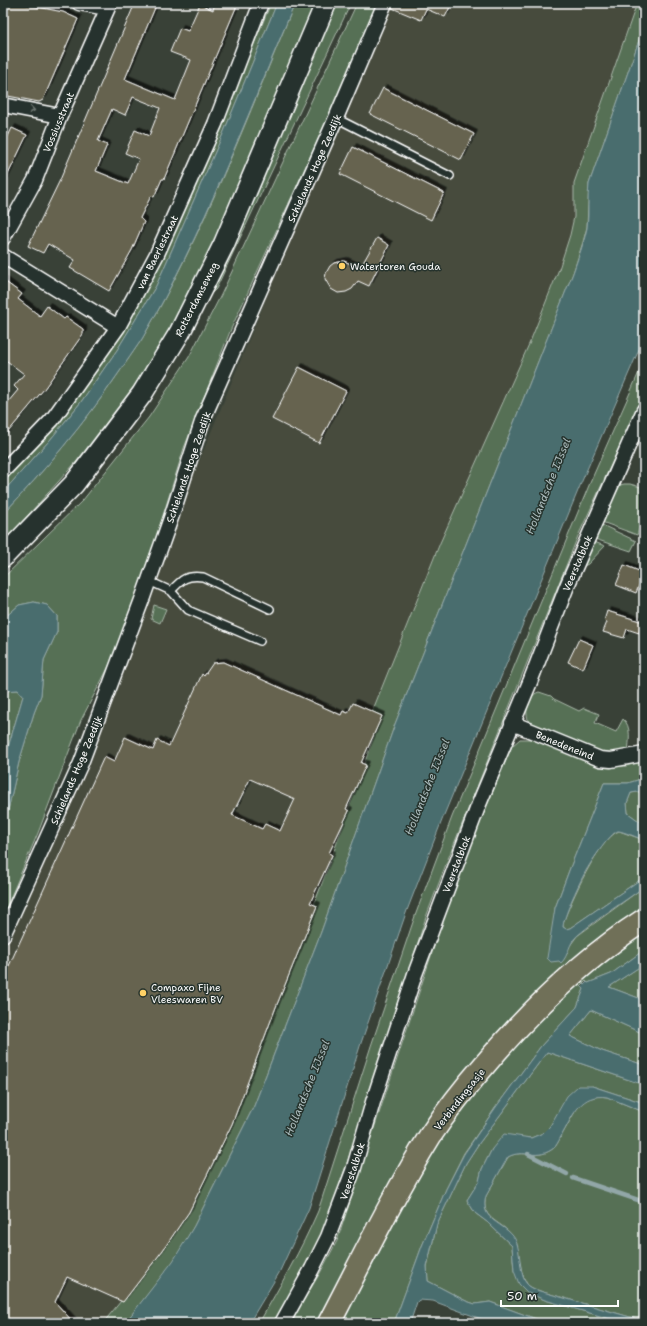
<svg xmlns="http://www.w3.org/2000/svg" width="647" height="1326" viewBox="0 0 647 1326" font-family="'Shantell Sans',sans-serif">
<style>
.built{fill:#464b3e}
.green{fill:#567055;stroke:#aab8aa}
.water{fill:#496d6e;stroke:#92a7a8}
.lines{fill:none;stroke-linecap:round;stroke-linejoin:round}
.stream{stroke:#92a7a8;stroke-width:4.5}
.building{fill:#66634f;stroke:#fff;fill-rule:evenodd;filter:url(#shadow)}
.service-casing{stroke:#fff;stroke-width:10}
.minor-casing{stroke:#fff;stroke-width:17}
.secondary-casing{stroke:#fff;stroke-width:23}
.primary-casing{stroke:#fff;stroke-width:25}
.service{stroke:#26332d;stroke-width:7}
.minor{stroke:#26332d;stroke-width:14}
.secondary{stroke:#26332d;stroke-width:20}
.primary{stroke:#706f59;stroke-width:22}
.oneway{stroke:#727a76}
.poi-dot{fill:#ffd166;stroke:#26332d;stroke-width:1.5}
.labels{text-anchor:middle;stroke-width:3;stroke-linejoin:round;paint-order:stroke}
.street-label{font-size:10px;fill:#fff;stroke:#26332d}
.poi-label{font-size:10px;fill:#fff;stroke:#26332d;text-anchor:start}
.water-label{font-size:11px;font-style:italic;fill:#adbdbe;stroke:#26332d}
</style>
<defs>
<filter id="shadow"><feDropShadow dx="3.5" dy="-3.5" stdDeviation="0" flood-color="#0009"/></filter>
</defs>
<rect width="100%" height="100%" fill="#394137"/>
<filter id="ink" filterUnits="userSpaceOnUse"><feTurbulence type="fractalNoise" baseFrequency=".025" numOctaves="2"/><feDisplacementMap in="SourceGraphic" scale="8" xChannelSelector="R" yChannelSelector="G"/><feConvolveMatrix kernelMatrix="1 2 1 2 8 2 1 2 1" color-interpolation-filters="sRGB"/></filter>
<g filter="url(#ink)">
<path class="built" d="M387 3H644V80L264 1080 124 1323H3V939Z"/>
<path class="green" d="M271 3H277L223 134 156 286 117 350 81 402 50 440 3 492V483L53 427 186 206Z
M295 3H318L198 279 160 347 134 386 77 461 20 524 3 541V514C45 470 84 424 118 374 126 362 134 351 142 339 204 233 248 116 295 3Z
M335 3H351L216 289 208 297Z
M357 3H378L345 81 231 329 184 448 147 567 119 647 81 720 38 833 3 915V832L19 762 34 713 41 695 44 660 57 632V616L47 605 34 602 19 605 3 619V578L83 500 149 417 189 357 221 295Z
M637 3H644V26L589 184 587 227 583 242 573 273 395 724 321 932 254 1106 194 1226 174 1261 125 1323H103L121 1301 297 950 334 851 379 721 372 712 440 543 530 342 559 269 570 235 574 217V183Z
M644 361V394L578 536 448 859 426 917 360 1124 330 1214 319 1240 299 1280 275 1323H259C280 1286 301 1250 318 1211L371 1046 415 916 452 817 590 483Z
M624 484H630L644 488V516L637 535 602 522 620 485Z
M602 525 636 541 631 551 595 539Z
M594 542 605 546 588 564 584 566Z
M154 605 166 609 160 623 151 619Z
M18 690 23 696 3 765V691Z
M539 692 551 696 554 699 579 711 584 708 599 714 595 723 616 732 623 719C632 726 629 742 628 752L625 754 599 753 530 724C524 714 526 696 539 692Z
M520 739H531L598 765 610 767 626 766 644 761V778L628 783H604L570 868 555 908 559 961 561 963 565 957 569 947 577 936 644 887V909L615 929 529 1003 319 1323H290L320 1273 337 1241 457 877 512 746Z
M644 791V821H639L628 813 627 803 631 793Z
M619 831 644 840V877L570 928 566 929 563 927V923C570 903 599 838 619 831Z
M644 932V950L611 974 588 983 586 981 581 986 584 989 577 1007 541 1046 496 1107 464 1153 446 1189 422 1246 394 1323H339L407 1194 452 1122 513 1045 583 978Z
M644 964V1000L609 987Z
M591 1010 644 1034V1065L602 1051 570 1036Z
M547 1052 644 1085V1103L592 1086 559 1112 550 1126 543 1133 531 1138 520 1137 492 1149 482 1169 479 1181 467 1200 475 1213 487 1222 512 1246 514 1271 528 1293 545 1300 624 1323H547L490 1302 475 1304 466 1301 428 1281 427 1267 437 1224 466 1163 477 1146Z
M600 1096 607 1097 644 1112V1321L543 1292C538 1290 530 1288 527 1284 517 1268 522 1249 511 1234 499 1220 480 1219 486 1196L508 1157C524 1148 538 1162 555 1147 558 1143 560 1138 563 1133 568 1125 577 1105 585 1100 590 1098 595 1097 600 1096Z"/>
<path class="water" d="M277 3H295C247 116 204 232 142 339 134 351 126 362 118 374 84 424 45 470 3 514V492L50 440 81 402 117 350 156 286 223 134Z
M644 26V338L582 481 444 815 406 913 361 1043 309 1208 279 1273 249 1323H125L173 1261 194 1226 254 1106 321 932 395 724 573 273C578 258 584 243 587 228 589 213 587 198 589 184Z
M34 602 47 605 57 616V632L44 660 41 695 34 713 19 762 3 832V765L23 696 18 690 3 691V619L19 605Z
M644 778V791L631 793 627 803 628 813 639 821H644V840C638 838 623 831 618 831 611 832 591 862 587 869 581 879 563 917 563 927L566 929 570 928 644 877V887C622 903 598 918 578 935 568 943 569 956 561 963L559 961 551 962 547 958 555 908 570 868 604 783H628Z
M644 950V964L609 987 644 1000V1034L591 1010 570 1036 602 1051 644 1065V1085L547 1052 477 1146 466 1163 437 1224 427 1266 428 1281 466 1301 475 1304 490 1302 547 1323H492L433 1301 419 1300 417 1302 410 1323H394L422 1246 446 1189 464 1154 496 1107 541 1046 577 1007 584 989 582 987 587 982 588 983 611 974Z
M578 1086H592L644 1103V1112L607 1097C581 1093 573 1115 563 1133 560 1138 558 1143 555 1147 538 1162 524 1148 508 1157L486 1196C479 1222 505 1222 515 1239 522 1251 518 1278 529 1286 533 1289 539 1291 543 1292L644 1321V1323H624L545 1300 528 1293 519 1284 514 1271 512 1246 487 1222 475 1213 467 1200 479 1181 482 1169 492 1149 504 1134 531 1138 543 1133 550 1126 567 1096Z"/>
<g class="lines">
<path class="stream" d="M528 1154 567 1174
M573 1178 644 1202"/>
</g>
<path class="building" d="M3 3H18L63 12 78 19 43 100 39 102 3 95Z
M135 3H157L125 79 175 100 191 60 170 52 180 28 188 31 200 4 213 10 215 3H238L164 179H162L154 197 151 196 140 218 144 222 132 250 109 291 70 268 75 260 48 244 43 253 28 246 60 180ZM133 97 160 108 149 136 135 130 125 153 139 159 128 184 96 171 107 145 98 141 112 109 125 115Z
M393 3H452L445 17 426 9 421 20 392 8Z
M383 88 474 134 461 160 370 114Z
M12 128 27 135 3 185V147Z
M353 147 444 193 431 220 340 174Z
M377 238 389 245 369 286 358 281 352 289 346 292 338 293 331 289 325 279 326 273 330 266 334 263 344 261 360 268Z
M3 280 22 294 18 299 40 316 47 306 64 319 66 317 83 329V334L44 389 3 438V408L18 390 14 386 24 374 3 358Z
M299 367 346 391 319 443 272 419Z
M624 565 644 573 636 593 616 585Z
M607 611 643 622 639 633 627 629 624 638 603 632 607 622 604 621Z
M579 639 593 645 583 669 568 662Z
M223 662 341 715 343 711 348 713 353 703 382 716 361 763 366 765 346 809 349 811 329 853 332 855 310 903 317 906 276 1007 232 1124 189 1212 182 1222 163 1250 123 1302 67 1277 55 1302 74 1323H3V979L104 757 114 762 125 737 153 750 157 740 169 746 202 674 204 676 213 663ZM250 779 295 799 280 831 265 824 262 829 232 815Z"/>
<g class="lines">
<g class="service-casing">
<path id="service" d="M336 118 450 176
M149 581 171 591 188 610 260 641
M171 591C182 579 186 575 203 577L270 609"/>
</g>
<g class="minor-casing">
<path id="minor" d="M79 3 107 8
M3 105 60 116
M3 238 35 180 60 116 110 3
M3 256 118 327
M3 471 52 420 118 327 157 254 215 124 261 3
M512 723 600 759 611 760 644 754
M3 935 81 763 143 597 172 515 203 419 336 118 385 3
M282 1323 312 1269 328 1237 353 1171 373 1102 415 974 479 804 530 682 567 586 644 410"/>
</g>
<g class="secondary-casing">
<path id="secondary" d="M3 557 74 484 142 394 180 332 224 244 326 3"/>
</g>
<g class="primary-casing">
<path id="primary" d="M329 1323C362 1260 393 1196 430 1136 447 1110 467 1085 487 1062 533 1008 585 958 644 920"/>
</g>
<use href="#service" class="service"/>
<use href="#minor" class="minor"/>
<use href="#secondary" class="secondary"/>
<use href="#primary" class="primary"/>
</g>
<defs><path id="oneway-chevron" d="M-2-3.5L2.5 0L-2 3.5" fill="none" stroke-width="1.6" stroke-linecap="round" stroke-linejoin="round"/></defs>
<use class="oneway" href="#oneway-chevron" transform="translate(32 110) rotate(10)"/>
</g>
<g class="poi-dot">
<circle cx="342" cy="266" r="4"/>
<circle cx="143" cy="993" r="4"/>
</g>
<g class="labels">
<g class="street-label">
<text transform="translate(58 122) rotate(-67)" y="4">Vossiusstraat</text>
<text transform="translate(314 168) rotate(-66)" y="4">Schielands Hoge Zeedijk</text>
<text transform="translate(157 252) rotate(-64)" y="4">van Baerlestraat</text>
<text transform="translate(196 299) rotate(-63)" y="4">Rotterdamseweg</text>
<text transform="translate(188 467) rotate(-71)" y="4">Schielands Hoge Zeedijk</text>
<text transform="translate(577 563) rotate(-67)" y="4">Veerstalblok</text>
<text transform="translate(565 745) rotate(22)" y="4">Benedeneind</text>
<text transform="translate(76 770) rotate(-67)" y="4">Schielands Hoge Zeedijk</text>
<text transform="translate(456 864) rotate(-69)" y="4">Veerstalblok</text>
<text transform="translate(459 1099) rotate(-52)" y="4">Verbindingsasje</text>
<text transform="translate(352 1171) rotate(-72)" y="4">Veerstalblok</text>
</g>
<g class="poi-label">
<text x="350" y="270">Watertoren Gouda</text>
<text x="151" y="991">Compaxo Fijne<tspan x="151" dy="12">Vleeswaren BV</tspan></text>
</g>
<g class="water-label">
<text transform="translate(548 486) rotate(-68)" y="4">Hollandsche IJssel</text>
<text transform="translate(427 787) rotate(-68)" y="4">Hollandsche IJssel</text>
<text transform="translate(307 1088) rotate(-68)" y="4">Hollandsche IJssel</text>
</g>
</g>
<rect width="647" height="1326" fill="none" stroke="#26332d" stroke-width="16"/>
<rect x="8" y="8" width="631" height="1310" fill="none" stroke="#fff" stroke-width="1.5" filter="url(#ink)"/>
<path d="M501 1300v6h117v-6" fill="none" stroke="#ffffff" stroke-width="2"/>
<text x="507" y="1300" font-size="12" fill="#ffffff" stroke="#26332d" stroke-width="3" paint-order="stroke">50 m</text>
</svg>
